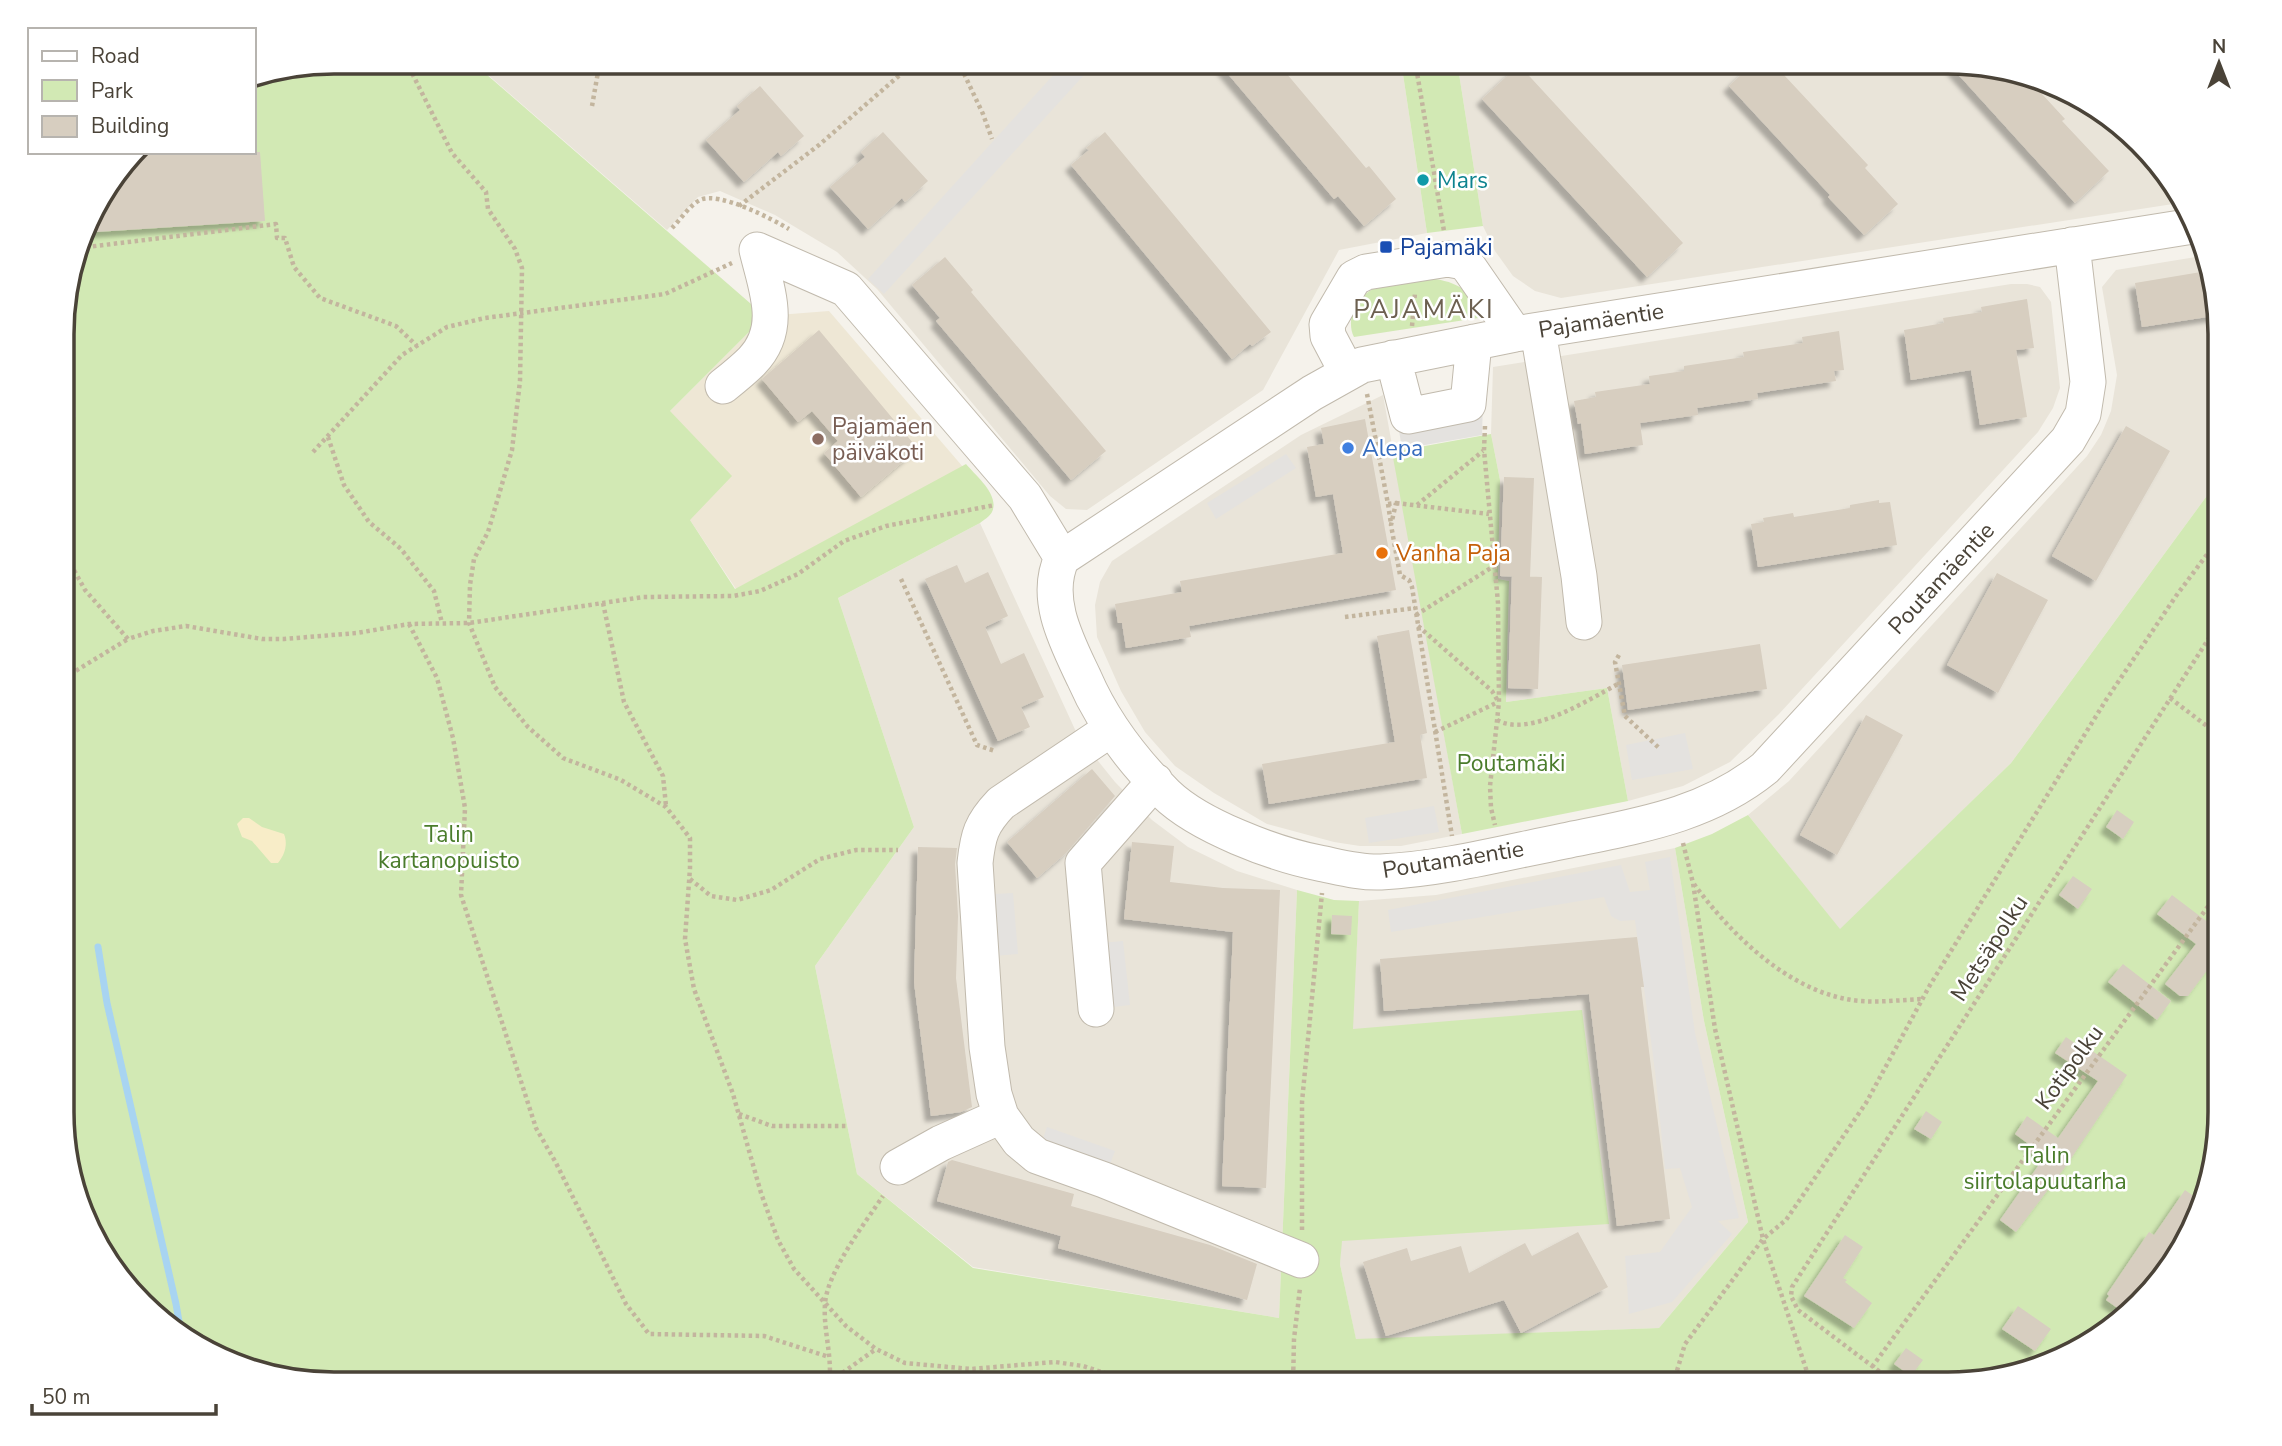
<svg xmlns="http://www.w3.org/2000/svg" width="2282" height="1446" viewBox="0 0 2282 1446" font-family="'Nunito Sans',sans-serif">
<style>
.residential{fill:#e9e4d9}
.education{fill:#eee7d5}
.green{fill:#d2e9b4}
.sand{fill:#f8edc8}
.parking{fill:#e4e2df}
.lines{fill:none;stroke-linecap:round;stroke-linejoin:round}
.stream{stroke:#a8d4f1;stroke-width:7}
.building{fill:#d7cec0;filter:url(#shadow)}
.minor-casing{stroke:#c1baad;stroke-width:37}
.path{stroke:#c3b59e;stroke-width:4.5;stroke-dasharray:3.5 3.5;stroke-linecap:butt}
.minor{stroke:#fff;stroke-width:35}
.culture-dot{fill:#0f9aa8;stroke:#fff;stroke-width:2.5}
.transit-dot{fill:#1a4fb4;stroke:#fff;stroke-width:2.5}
.education-dot{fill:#8d6e63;stroke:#fff;stroke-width:2.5}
.shop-dot{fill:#3f7fe0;stroke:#fff;stroke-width:2.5}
.food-dot{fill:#e8710a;stroke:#fff;stroke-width:2.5}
.labels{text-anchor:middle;stroke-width:5;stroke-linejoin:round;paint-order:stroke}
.culture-label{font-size:23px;fill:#0d838f;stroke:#fff;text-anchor:start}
.transit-label{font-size:23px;fill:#164399;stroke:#fff;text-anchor:start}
.street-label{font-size:23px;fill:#4a4338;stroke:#fff}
.education-label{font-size:23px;fill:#785e54;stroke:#fff;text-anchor:start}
.shop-label{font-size:23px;fill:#366cbe;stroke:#fff;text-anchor:start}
.food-label{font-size:23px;fill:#c56008;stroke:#fff;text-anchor:start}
.park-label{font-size:23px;fill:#4a7c2b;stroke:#fff}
.quarter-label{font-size:26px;letter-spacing:2px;fill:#6c6050;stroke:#fff}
.rim{fill:none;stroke:#4a4338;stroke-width:3.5}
</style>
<defs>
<filter id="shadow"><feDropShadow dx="-6" dy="6" stdDeviation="2" flood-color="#0004"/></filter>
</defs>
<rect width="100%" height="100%" fill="#f5f2eb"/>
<path class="residential" d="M472 61H1401L1427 233 1339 250 1263 390 1087 510 1066 509 1050 496 877 289 837 252 775 215 720 191 698 197 667 230Z
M1457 61H1949L2019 71 2100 107 2184 198 2186 202 1561 298 1535 291 1513 276 1495 251 1483 226Z
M2202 256 2220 316V478L2011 763 1840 930 1748 815 1789 781 2087 456 2101 435 2111 411 2117 375 2102 287 2116 270Z
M2011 284H2027L2040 287 2051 302 2060 388 2053 408 2038 432 1779 714 1730 762 1683 786 1628 801 1607 688 1506 702 1509 581 1498 579 1500 480 1491 434 1493 367Z
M1383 395 1462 834 1401 846H1360L1334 842 1267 824 1214 793 1175 766 1145 732 1121 691 1097 637 1095 605 1100 582 1112 561 1301 435Z
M980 523 1078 736 1115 782 1152 820 1188 847 1237 871 1297 890 1279 1318 973 1267 857 1174 815 966 914 827 838 598Z
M1675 848 1704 1021 1748 1222 1659 1328 1356 1340 1340 1264 1359 901 1436 895Z"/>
<path class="education" d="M829 311 963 467 736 589 690 520 670 411 765 316Z"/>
<path class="green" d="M333 61H471L765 316 670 411 732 476 690 520 735 589 966 464C976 476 1000 495 992 512 990 516 984 520 980 523L838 598 914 827 815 966 857 1174 973 1268 1279 1318 1297 890 1334 900 1359 901 1353 1029 1582 1010 1609 1224 1342 1241 1340 1264 1356 1339 1659 1328 1748 1222 1704 1021 1675 848 1712 834 1748 815 1840 929 2011 763 2220 478V1130L2206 1200 2175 1264 2084 1349 1966 1384 333 1385 246 1370 182 1339 107 1264 64 1148V298L89 213 136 152H254V77Z
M1401 61H1457L1483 226 1427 233Z
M1426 278C1451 280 1476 288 1478 318L1354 337C1344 317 1360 291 1382 285 1396 281 1411 280 1426 278Z
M1491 434 1500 480 1498 579 1509 581 1506 702 1607 688 1628 801 1462 834 1392 452Z"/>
<path class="sand" d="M243 818H249L262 827 284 834C288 844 285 854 278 863H271L252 841 242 837 237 824Z"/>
<path class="parking" d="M1066 61H1080L1085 74 884 294 868 279Z
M67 287 76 417 64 421V298Z
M1483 401 1482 435 1402 449 1397 418Z
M1286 454 1296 468 1216 519 1207 503Z
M1685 733 1693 769 1632 780 1626 745Z
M1434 806 1439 832 1369 843 1365 818Z
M1670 857 1695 1033 1739 1218 1718 1221 1732 1234 1672 1302 1629 1314 1625 1256 1660 1252 1692 1207 1680 1168 1665 1169 1655 1071 1635 920 1620 921 1611 916 1604 897 1391 932 1388 910 1621 865 1630 892 1650 890 1645 862Z
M1013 893 1018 954 981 957 977 895Z
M1123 941 1130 1005 1096 1009 1090 944Z
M1047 1127 1115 1151 1104 1180 1037 1156Z"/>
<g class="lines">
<path class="stream" d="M98 947 107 1003 176 1304 182 1339"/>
</g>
<path class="building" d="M1217 61H1276L1366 168 1369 166 1396 199 1364 226 1338 196 1334 199Z
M1756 61H1771L1868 165 1865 168 1898 204 1864 235 1828 197 1830 195 1729 86Z
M1946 61 2021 71 2065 119 2062 121 2109 171 2075 203Z
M1519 65 1683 243 1647 277 1482 99Z
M760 86 804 136 781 156 778 152 744 182 706 140 740 110 737 106Z
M883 132 928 181 905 202 902 198 868 229 830 187 865 157 861 152Z
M1105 132 1271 332 1252 346 1250 344 1232 359 1071 165 1089 150 1086 148Z
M136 152H260L265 221 96 232 94 206Z
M945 257 973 290 971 292 1106 451 1071 480 936 321 940 318 912 285Z
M2207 271 2220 315 2142 327 2135 283Z
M2027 299 2034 348 2016 350 2027 417 1980 425 1971 370 1911 380 1904 330 1944 323 1943 318 1982 312 1981 307Z
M819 330 918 449 861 497 824 453 838 441 812 411 798 422 762 379Z
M1839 331 1844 370 1834 371 1836 381 1757 393 1758 399 1697 408 1698 415 1640 423 1643 445 1585 454 1581 423 1578 424 1574 401 1596 397 1595 392 1650 384 1649 376 1684 371V366L1744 357 1743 352 1803 343 1802 337Z
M1365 419 1396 590 1189 626 1191 637 1126 648 1122 623H1118L1115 604 1182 592 1180 581 1343 553 1333 494 1316 497 1307 447 1324 444 1321 428Z
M2126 426 2170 451 2096 581 2052 556Z
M1504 477 1534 478 1530 577 1500 576Z
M1879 500V503L1890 502 1897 545 1758 567 1751 524 1764 522 1763 518 1793 513 1794 517 1850 508V505Z
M957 565 965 583 988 572 1008 616 985 627 1001 664 1024 653 1044 697 1021 707 1030 727 998 741 925 579Z
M1997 573 2048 600 1998 693 1947 665Z
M1512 576 1542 577 1538 689 1508 688Z
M1409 630 1427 733 1420 735 1427 778 1269 804 1262 764 1395 742 1377 636Z
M1760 644 1767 689 1628 710 1622 665Z
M1866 715 1903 735 1837 855 1800 835Z
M1092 769 1115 796 1066 853 1037 878 1007 842Z
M2117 810 2134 822 2123 839 2106 827Z
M1132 842 1174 846 1170 882 1223 888 1280 890 1266 1188 1222 1186 1233 932 1124 919Z
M918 847 957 848 955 864 958 916 956 978 972 1107 961 1112 931 1116 914 982Z
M2073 876 2092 889 2078 909 2059 895Z
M2172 895 2209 923 2220 907V953L2188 996H2180L2165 984 2196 944 2157 914Z
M1332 915 1352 916 1351 935 1331 934Z
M1637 937 1644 987H1641L1670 1219 1617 1226 1589 994 1384 1011 1380 959Z
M2123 964 2171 1001 2157 1020 2108 982Z
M2066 1037 2076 1044 2078 1041 2127 1075 2066 1166 2016 1232 2000 1220 2045 1156 2015 1134 2027 1116 2058 1138 2098 1081 2055 1053Z
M1926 1111 1942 1122 1931 1139 1914 1129Z
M952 1160 1074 1194 1071 1206 1210 1245 1257 1264 1247 1300 1058 1248 1061 1236 937 1201 948 1162Z
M2185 1190 2202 1202 2123 1312 2106 1300 2109 1296 2107 1294 2149 1232 2154 1235Z
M1578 1232 1608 1287 1521 1333 1504 1300 1386 1336 1363 1262 1407 1248 1411 1261 1461 1246 1469 1273 1525 1243 1532 1256Z
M1845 1235 1863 1247 1843 1278 1847 1280 1845 1282 1872 1303 1854 1328 1804 1296Z
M2018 1306 2051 1329 2035 1351 2002 1329Z
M1906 1348 1923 1360 1911 1376 1894 1364Z"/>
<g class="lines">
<g class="minor-casing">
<path id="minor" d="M757 250 846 289 1025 497 1062 558
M1538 331 1579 576 1584 622
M1393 358 1408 416 1468 404 1474 342
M1347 372 1328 336 1327 324 1354 278 1366 272 1448 259 1464 262 1470 269 1515 334
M723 386C733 378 743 370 752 361 784 328 766 288 757 250
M1062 558C1043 598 1067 642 1084 678 1103 722 1132 760 1166 794 1199 826 1274 854 1319 863 1339 867 1360 873 1381 872 1443 869 1504 853 1564 841 1636 826 1706 816 1765 768L2068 440 2083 414 2088 382 2072 245
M1062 558 1312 393 1362 365 1515 334 2193 226
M1111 729 1001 803C981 824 978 835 975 863L987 1047 994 1094 1001 1116 1019 1141 1037 1156 1104 1180 1301 1260
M1096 1009 1083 863 1155 781
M898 1167 941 1143 1001 1116"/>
</g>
<path class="path" d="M406 61 452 153 486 192 488 209 515 249 522 268 520 381 512 450 488 532 474 559 470 585 469 623 495 687 528 727 563 758 621 780 666 807 690 838V868L685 939 694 989 733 1094 761 1193 778 1240 794 1269 846 1326 876 1349 905 1363 971 1369 1055 1362 1083 1366 1138 1384
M958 61 983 114 992 139
M1415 61 1444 231
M592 106 600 61
M739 206 819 145 916 61
M672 228C680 220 690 205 700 200 719 191 772 219 789 229
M79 248 276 224 277 238H285L294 267 320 298 396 326 417 346
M1412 326 1415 293
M1367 394 1388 504 1396 503 1391 525 1400 575 1409 580 1412 587 1452 836
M1485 426 1484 450 1498 603 1499 702 1490 786 1491 808 1495 825
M328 437 344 485 369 522 401 549 434 591 442 623
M313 452 402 355 447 327 485 318 665 294 732 263
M1396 503 1489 514
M1388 504 1391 524
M1417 505 1483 451
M64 552 85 590 128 639 153 631 186 626 262 639H284L357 633 409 624 469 623 643 597 733 596 760 591 798 574 844 541 886 526 995 505
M901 579 977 745 995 751
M603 603 624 702 663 776 666 806
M1416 615 1494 566
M1345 617 1415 608
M409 624 437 678 453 738 465 808 461 895 536 1128 556 1163 626 1304 649 1334 764 1336 829 1357
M1418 626 1492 691 1498 701
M1619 655 1615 662 1625 716 1659 748
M64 678 128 639
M2170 698 2220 736
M1497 720C1529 738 1588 700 1618 684
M1435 732 1498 702
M1683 843 1693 883 1715 1029 1763 1239 1811 1384
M690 879 711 896 737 900 771 890 820 859 856 850H898
M1694 884C1730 933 1784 987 1846 999 1870 1004 1898 1000 1922 999
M739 1114 772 1126H847
M1302 1230V1102L1322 893
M1872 1367 2220 890
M831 1381 876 1349
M1293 1384 1294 1339 1300 1288
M1673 1384 1685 1344 1763 1239 1786 1220 1866 1103 1930 985 2106 700 2176 596 2220 537
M1896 1384 1798 1310 1791 1296 1792 1287 2220 621
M829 1385C833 1358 823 1330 825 1304 827 1272 865 1223 883 1196"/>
<use href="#minor" class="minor"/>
</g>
<circle class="culture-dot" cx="1423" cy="180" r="7"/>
<rect class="transit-dot" x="1379" y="240" width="14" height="14" rx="3.5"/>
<circle class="education-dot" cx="818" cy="439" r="7"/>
<circle class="shop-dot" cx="1348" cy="448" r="7"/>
<circle class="food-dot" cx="1382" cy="553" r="7"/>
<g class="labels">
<g class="culture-label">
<text x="1437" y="188">Mars</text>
</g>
<g class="transit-label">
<text x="1400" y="255">Pajamäki</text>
</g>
<g class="street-label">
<text transform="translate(1601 320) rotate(-9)" y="8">Pajamäentie</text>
<text transform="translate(1941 578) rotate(-47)" y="8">Poutamäentie</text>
<text transform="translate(1453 859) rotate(-9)" y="8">Poutamäentie</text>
<text transform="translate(1989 948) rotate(-57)" y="8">Metsäpolku</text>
<text transform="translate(2069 1067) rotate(-54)" y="8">Kotipolku</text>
</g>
<g class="education-label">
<text x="832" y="434">Pajamäen<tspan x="832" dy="26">päiväkoti</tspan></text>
</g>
<g class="shop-label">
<text x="1362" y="456">Alepa</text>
</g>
<g class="food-label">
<text x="1396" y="561">Vanha Paja</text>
</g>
<g class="park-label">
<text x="1511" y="771">Poutamäki</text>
<text x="449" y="842">Talin<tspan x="449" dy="26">kartanopuisto</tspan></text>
<text x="2045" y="1163">Talin<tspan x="2045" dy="26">siirtolapuutarha</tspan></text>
</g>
<g class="quarter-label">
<text x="1424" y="318">PAJAMÄKI</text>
</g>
</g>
<path d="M0 0H2282V1446H0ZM334 74H1948A260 260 0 0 1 2208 334V1112A260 260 0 0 1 1948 1372H334A260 260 0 0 1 74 1112V334A260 260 0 0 1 334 74Z" fill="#fff" fill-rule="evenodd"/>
<path class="rim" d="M334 74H1948A260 260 0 0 1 2208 334V1112A260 260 0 0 1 1948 1372H334A260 260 0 0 1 74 1112V334A260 260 0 0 1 334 74Z"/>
<rect x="28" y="28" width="228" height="126" fill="#ffffff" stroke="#b7b4af" stroke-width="2"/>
<rect x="42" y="51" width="35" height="10" fill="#ffffff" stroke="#b7b4af" stroke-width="2"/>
<text x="91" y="63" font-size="21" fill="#4a4338">Road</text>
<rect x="42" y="80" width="35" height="21" fill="#d2e9b4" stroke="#b7b4af" stroke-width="2"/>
<text x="91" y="98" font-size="21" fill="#4a4338">Park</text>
<rect x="42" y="116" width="35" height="21" fill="#d7cec0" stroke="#b7b4af" stroke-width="2"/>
<text x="91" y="133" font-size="21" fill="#4a4338">Building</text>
<g transform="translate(2219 63)" stroke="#ffffff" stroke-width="5" paint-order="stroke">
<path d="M0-5L12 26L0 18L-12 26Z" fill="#4a4338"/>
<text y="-10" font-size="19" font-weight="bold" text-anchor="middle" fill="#4a4338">N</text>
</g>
<path d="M32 1404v10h184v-10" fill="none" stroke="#4a4338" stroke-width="3.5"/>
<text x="42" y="1404" font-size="21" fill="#4a4338" stroke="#ffffff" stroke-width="5" paint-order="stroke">50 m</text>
</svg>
